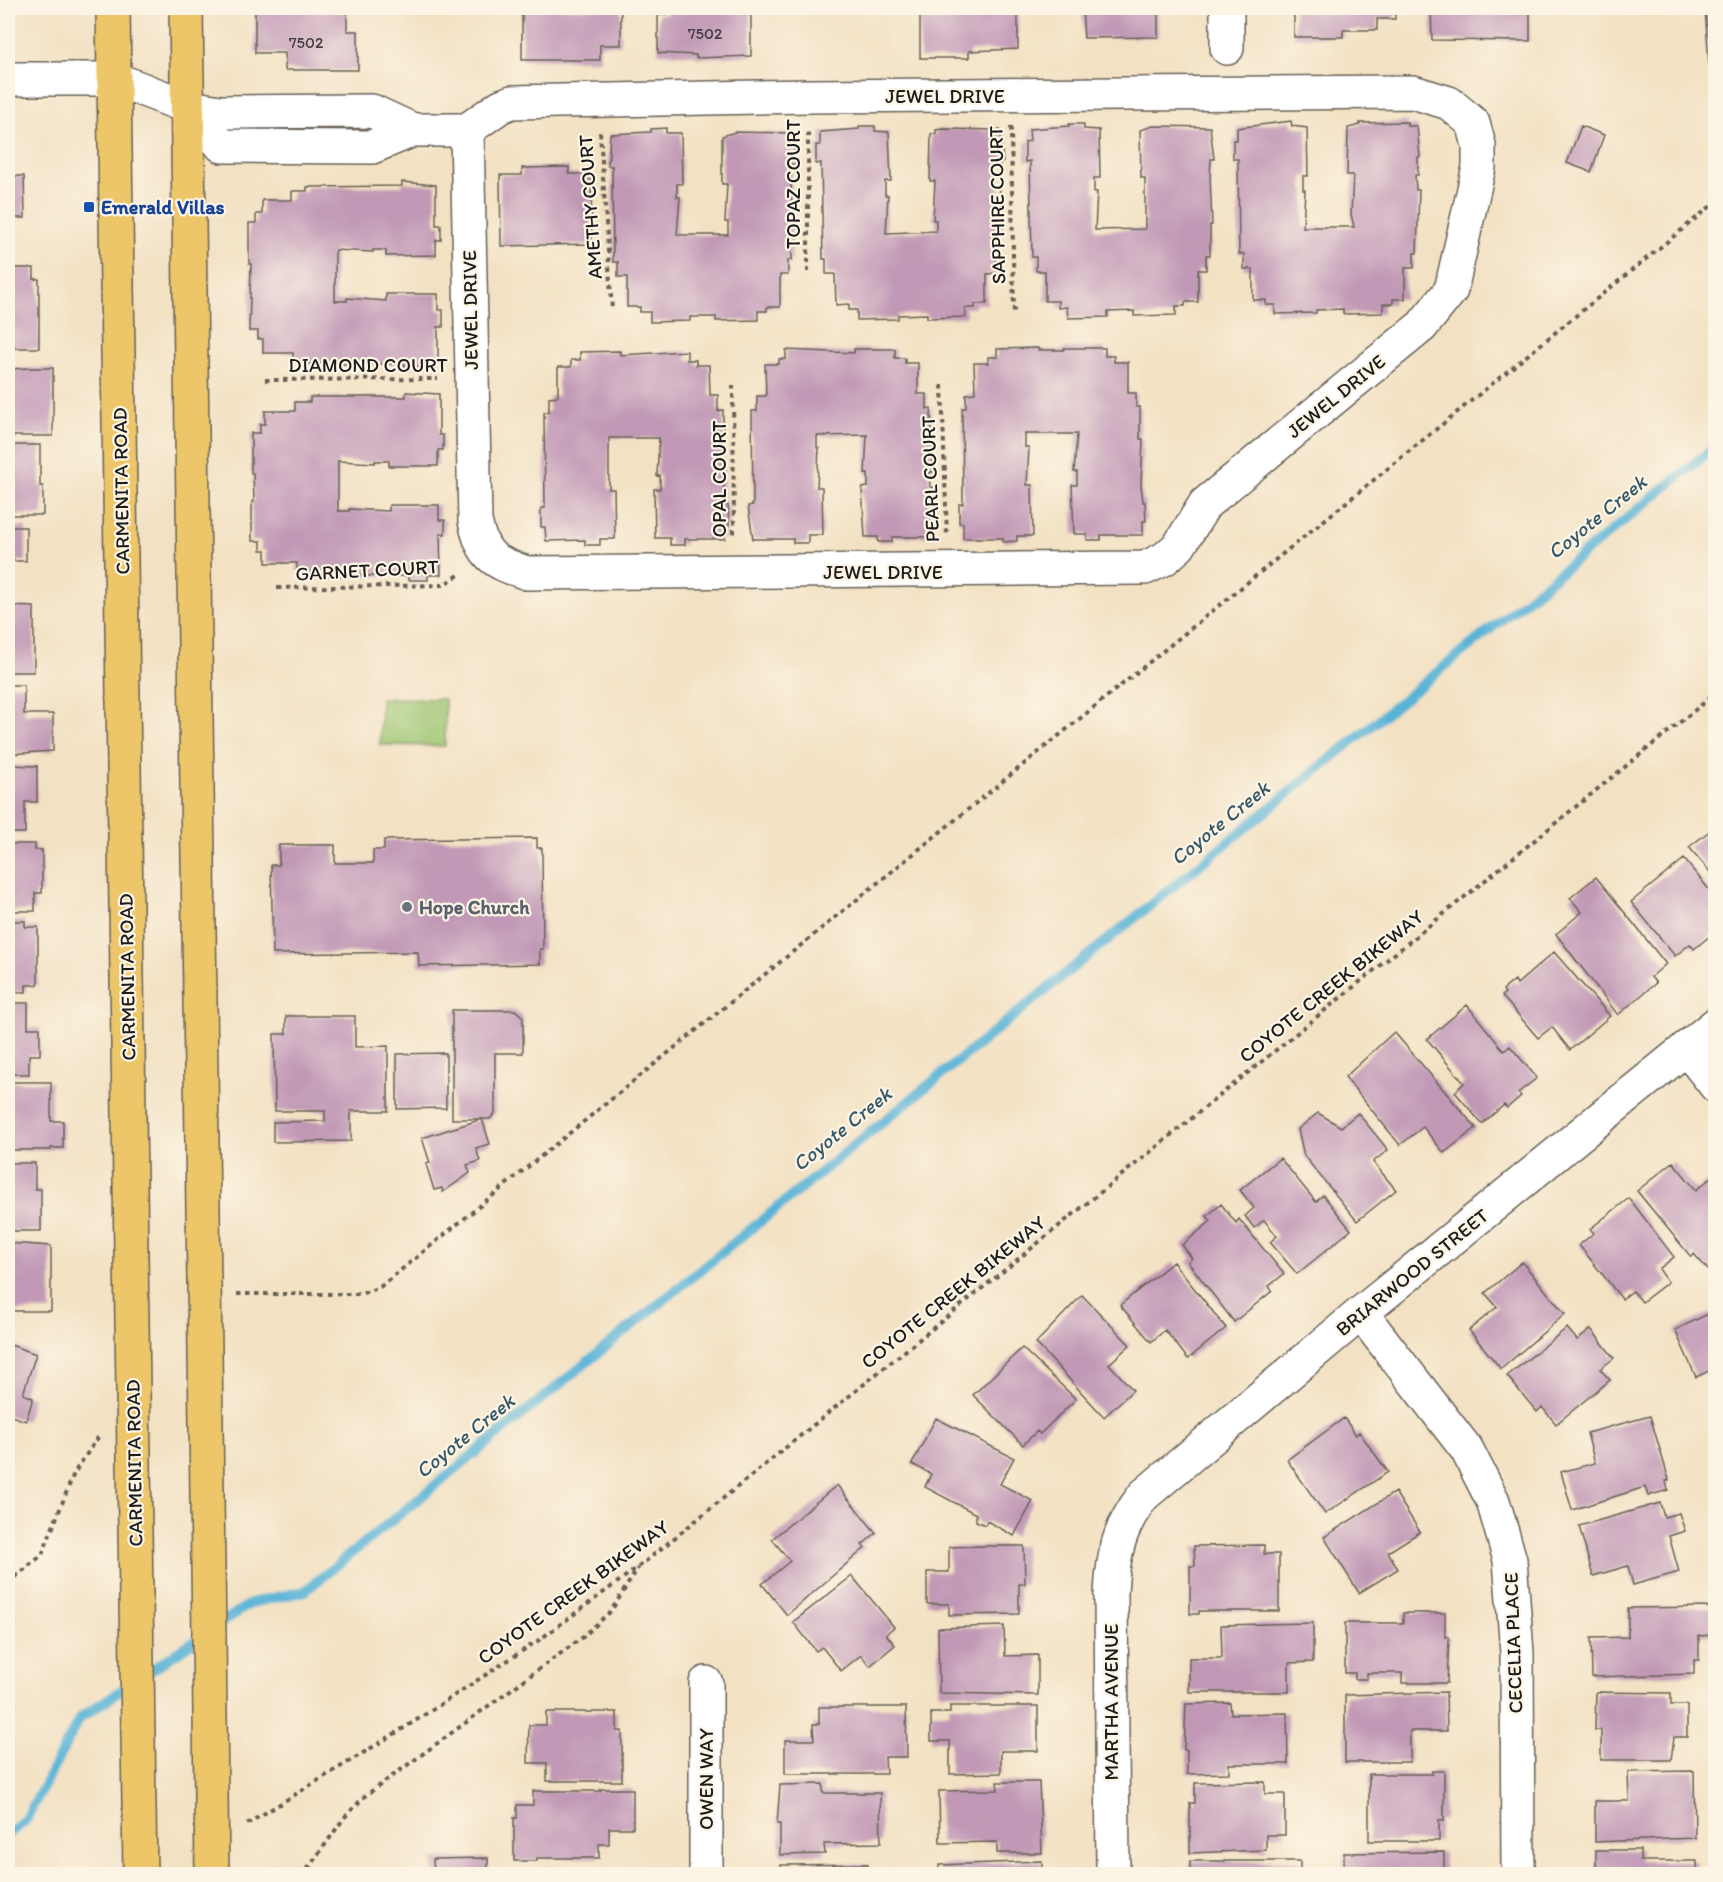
<svg xmlns="http://www.w3.org/2000/svg" width="1723" height="1882" viewBox="0 0 1723 1882" font-family="Itim,sans-serif">
<style>
.green{fill:#9ac26d;stroke:#5b6f44;stroke-width:1.5}
.lines{fill:none;stroke-linecap:round;stroke-linejoin:round}
.stream{stroke:#59b3d7;stroke-width:10}
.building{fill:#c199b6}
.minor-casing{stroke:#676156;stroke-width:36}
.major-casing{stroke:#676156;stroke-width:36}
.path{stroke:#676156;stroke-width:4;stroke-dasharray:4.5 4.5;stroke-linecap:butt}
.minor{stroke:#fff;stroke-width:33}
.major{stroke:#ecc669;stroke-width:33}
.major-bridge-casing{stroke:#676156;stroke-width:36;stroke-linecap:butt}
.major-bridge{stroke:#ecc669;stroke-width:33}
.transit-dot{fill:#1a4fb4;stroke:#fcf5e5;stroke-width:2}
.worship-dot{fill:#6b7280;stroke:#fcf5e5;stroke-width:2}
.labels{text-anchor:middle;stroke-width:4.5;stroke-linejoin:round;paint-order:stroke}
.number-label{font-size:16px;fill:#453b42}
.street-label{font-size:20px;fill:#1c1c1c;stroke:#fcf5e5}
.transit-label{font-size:20px;font-weight:bold;fill:#164399;stroke:#fcf5e5;text-anchor:start}
.worship-label{font-size:20px;font-weight:bold;fill:#5b616d;stroke:#fcf5e5;text-anchor:start}
.water-label{font-size:21px;font-style:italic;fill:#345867;stroke:#fcf5e5}
</style>
<rect width="100%" height="100%" fill="#fcf5e5"/>
<filter id="ink" filterUnits="userSpaceOnUse"><feTurbulence type="fractalNoise" baseFrequency=".0167" numOctaves="2"/><feDisplacementMap in="SourceGraphic" scale="12" xChannelSelector="R" yChannelSelector="G"/><feConvolveMatrix kernelMatrix="1 2 1 2 8 2 1 2 1" color-interpolation-filters="sRGB"/></filter>
<filter id="wash" filterUnits="userSpaceOnUse"><feTurbulence type="fractalNoise" baseFrequency=".008" numOctaves="4" result="noise"/><feDisplacementMap in="SourceGraphic" scale="24" xChannelSelector="R" yChannelSelector="G"/><feGaussianBlur stdDeviation="1.35" result="paint"/><feColorMatrix in="noise" values="0 0 0 0 0 0 0 0 0 0 0 0 0 0 0 0 0 1.4 0 .05"/><feComposite in="paint" operator="in"/></filter>
<g filter="url(#wash)">
<rect width="100%" height="100%" fill="#f3e1c3"/>
<path class="green" d="M381 698 445 699V746L380 745Z"/>
<g class="lines">
<path class="stream" d="M8 1834 25 1821 80 1718 251 1603 305 1591 1716 446"/>
</g>
<g id="blocks">
<path class="building" d="M255 8H347V31H358V70H285V53H255Z
M537 8 621 9V45H600V60H522V9Z
M667 8 751 9V56L696 58V55L658 53V14H667Z
M920 8H1018V49L969 51V58H920Z
M1082 8H1158V37L1084 38Z
M1294 8H1395V19H1377V30H1343V37H1294Z
M1431 8H1530V41L1432 40Z
M1705 8H1716V64H1709Z
M1291 121 1292 126 1307 128 1308 176H1303V190H1305L1303 227H1354L1351 214 1353 175H1347L1348 128 1360 125V123L1407 122V126H1417L1420 157H1418V175H1415L1416 190H1419L1417 253H1414V268H1405V299H1393V304H1383V313L1343 314V309L1316 310V313L1275 314V305H1266V300H1253V269H1244V254H1239L1238 159H1233V140H1237V128Z
M1069 124H1084V129L1099 130 1100 178H1094V192H1097L1095 230 1145 229V178H1141L1140 130 1153 126 1210 127 1214 159H1211L1210 176 1212 225H1210V255H1206V270H1198V302H1185V306H1176V315L1134 316V311L1108 312V317L1068 318 1067 307 1058 308V301H1045V271H1036V257H1032L1030 161 1025 162V142L1030 141 1029 129 1069 126Z
M859 126H875V131L889 132 891 181H885V195H888L886 233 936 231V220H933L935 181H930L931 134H936V130L943 129 1000 130 1003 162H1000L999 181 1002 228H999L1000 257H996L997 273 987 274V304H975V308H965L966 317 927 318V314L898 315V319L857 320V310H849V304L836 305 835 274H826V259H823L821 163 816 164V145H820V132L859 129Z
M1581 126 1604 135 1591 172 1567 163Z
M666 128V133H681L682 184H677V197H680L677 235H728V222H725L727 184H722V136L735 132 792 133 795 164H791L792 260H788V275H780V307H767V311H758V320L716 321V317H690V321L650 322V312H640V307H627V277H618V262H613L612 166H608L610 134 651 132V129Z
M569 167V174H591L592 244 501 246 500 175H522V168Z
M8 176H24L25 218H8Z
M402 182 436 185V225H441V240H436V255L386 256V250H373V252L335 250V301H347V298L386 301V294H438V310H443V327H438V365L405 368V364H309V360H293V353H263V339H258V331H249L251 264H249V223H256V214H262V200H292V191H307V187L402 186Z
M8 268H34V279H39V348H8Z
M1038 348V350H1064V348H1105V356H1114V362H1128V393H1136V407H1140V439H1143L1141 485 1143 502H1145L1146 521H1143V535H1101V540H1087V534H1074L1072 485H1077V472H1074L1077 434H1025V447H1029L1027 485H1032L1033 536H1017V541L1003 542V538H963V523H959V504H963L962 408H966V394L975 393 974 363H988V357H997V349Z
M854 349H895V358H905V363H918V394H927V409L931 408 933 472H929L930 487H933V504H936V523H932V537H892V542H878V537H865L862 488 868 487V473L865 474 867 435 817 436V448H819L817 487H822L823 535H808V543H793V539H753L748 506 753 505 752 411H757V396H766L765 364H779V359H786V350L854 353Z
M620 351V355L687 351V360H696V365H709L710 395H718V411L723 410 724 505H728L729 525H725V539H685V545H670V538H655L654 489H660V475L657 476 659 438H609V489H614L615 539H600V545H585V540L546 541 545 527H541V508H545L544 412H549V397L558 396V367H571V360H580V352Z
M32 368H53V436H8V369Z
M406 392 439 394V435H443V450H438V466H389V461H375V463L338 461V511H349V509L389 511V505H439V520H445V534H440L441 575H428V580H408V576H311V571H297V563H266V550H261V541H252V502H254L253 473H251V433H260V424H265V411H295V402H310V397H406Z
M8 445H40V486H43V515H8Z
M8 527H26V561H8Z
M8 606 34 607V672H8Z
M8 685H24V714H53V751L8 754Z
M8 765 37 766V802H25V833H8Z
M1716 826V879L1689 847Z
M537 838V848H542L543 949H540V964L419 966 418 952 273 954 271 865H279V845H335V863H373V850H384V840Z
M8 844H35V850H42V893H35V911H8Z
M1684 859 1716 898V931L1694 949 1690 944 1675 956 1631 902Z
M1596 877 1666 964 1651 977 1656 983 1618 1015 1556 934 1582 912 1570 898Z
M8 921H25V927H38V985H26V992H8Z
M1554 952 1610 1016 1570 1050 1552 1027 1538 1038 1502 996 1505 993 1503 990 1515 980 1517 984Z
M8 1003H28V1028H40V1055H29V1074H8Z
M1467 1005 1504 1051 1510 1046 1537 1078 1518 1093 1521 1096 1507 1108 1504 1105 1482 1124 1455 1092 1464 1083 1427 1039Z
M452 1010H515L523 1017V1053H495V1113L490 1119H452Z
M286 1016H355V1047L388 1046V1111H351V1141L273 1142V1122L325 1121V1111H275L274 1034H286Z
M1394 1032 1476 1128 1444 1153 1423 1127 1400 1145 1345 1077Z
M446 1053V1108L397 1109V1054Z
M8 1082H51V1121H63V1148H51V1150H8Z
M1318 1113 1341 1127 1358 1113 1388 1150 1373 1162 1396 1190 1357 1221 1304 1156 1298 1129Z
M482 1119 490 1144 476 1148 480 1161 467 1165 470 1173 443 1192 442 1188 434 1190 426 1164 430 1163 422 1138Z
M1280 1158 1316 1202 1323 1195 1351 1230 1297 1274 1270 1242 1277 1236 1264 1220 1254 1228 1245 1216 1254 1208 1240 1190Z
M1673 1162 1696 1190 1712 1177 1716 1182V1266L1709 1271 1694 1254 1691 1257 1637 1191Z
M8 1163H35V1189H41V1231H8Z
M1629 1198 1674 1257 1659 1269 1668 1282 1642 1302 1633 1291 1622 1299 1579 1245 1594 1233 1590 1229Z
M1221 1204 1236 1223 1239 1219 1284 1274 1269 1286 1272 1291 1234 1322 1188 1262 1192 1258 1182 1245 1211 1221 1207 1216Z
M8 1243 51 1246V1311H8Z
M1173 1262 1226 1328 1188 1359 1165 1330 1151 1342 1120 1305Z
M1522 1262 1565 1314 1501 1369 1469 1330 1497 1307 1485 1293Z
M1082 1295 1130 1345 1109 1364 1133 1390 1104 1417 1036 1343Z
M1716 1310V1380L1711 1370 1696 1377 1675 1330Z
M1567 1328 1577 1340 1591 1329 1614 1358 1600 1369 1610 1380 1556 1424 1542 1407 1537 1412 1507 1376Z
M8 1344 36 1354 23 1394 33 1398 26 1421 8 1415Z
M1022 1348 1076 1399 1040 1434 1037 1431 1023 1445 973 1395Z
M1650 1416 1669 1480 1666 1481 1668 1490 1648 1496 1645 1487 1572 1510 1561 1472 1595 1463 1587 1433Z
M936 1418 1014 1458 1000 1484 1033 1501 1014 1536 987 1521 985 1525 976 1521V1514L925 1487 931 1474 912 1464Z
M1344 1418 1356 1435 1359 1432 1388 1472 1325 1514 1287 1460Z
M837 1485 876 1533 862 1545 865 1548 787 1615 762 1584 790 1561 772 1539Z
M1395 1492 1420 1532 1388 1552 1398 1569 1359 1593 1324 1537Z
M1660 1503 1664 1517 1679 1513 1685 1531 1669 1536 1679 1572 1633 1585 1628 1566 1593 1576 1579 1526Z
M1264 1545V1554H1279V1611H1199V1614H1190V1566H1195L1194 1546Z
M984 1546H1024L1025 1584H1019V1614L949 1615V1604H927V1572H949V1547Z
M852 1576 894 1627 886 1634 895 1645 870 1666 861 1655 841 1671 822 1647 816 1651 793 1622Z
M1714 1607V1635L1699 1636V1660H1694V1674L1592 1677 1591 1638 1628 1637V1608Z
M1403 1613H1445V1637H1449L1447 1683H1402V1673H1367V1679H1355V1673H1345V1623H1403Z
M1313 1623V1662L1289 1663V1692H1189V1658H1222L1221 1625Z
M1004 1626 1005 1656 1038 1655V1695L939 1693 938 1628Z
M1446 1692 1447 1731H1410V1762H1345V1695Z
M1596 1692 1671 1693V1705H1687V1737H1674L1671 1760H1601V1730H1595Z
M1230 1703 1231 1714 1287 1713 1288 1764H1229V1773L1187 1774V1750H1184L1186 1704Z
M950 1706H1038V1751H1001V1773L950 1774V1741H931V1713H950Z
M819 1707H906L907 1757H885L886 1774H785V1740H814L813 1724H819Z
M546 1712H617V1731H622V1781H547V1763H528L529 1725H546Z
M1432 1771H1444V1820H1439V1841H1369V1774H1432Z
M1694 1771 1695 1838 1595 1842V1801H1629L1628 1772Z
M997 1782H1039L1042 1853H997V1842L940 1843 939 1791 998 1790Z
M1265 1782V1794H1285V1835H1266V1850L1190 1853V1803H1195V1783Z
M823 1784V1793H880L881 1843 824 1844 825 1854 780 1855V1824H777L780 1785Z
M601 1789H633V1828H609V1844H599V1858H537V1861H514V1818H517V1805H533V1791H601Z
M1596 1850H1640V1861H1697V1874H1596Z
M1444 1852V1874H1344V1853Z
M488 1858V1874H434L433 1859Z
M1042 1861V1874H939V1865Z
M1190 1861H1300V1874H1190Z
M868 1864V1874H781V1865Z"/>
</g>
</g>
<g filter="url(#ink)">
<use href="#blocks" fill-opacity="0" stroke="#676156" stroke-width="1.5"/>
<g class="lines">
<g class="minor-casing">
<path id="minor" d="M1227 8V48
M8 79H115L188 107 221 112 372 111 413 130
M188 107 222 146 372 147 413 130H467L501 106 512 102 808 96 1413 92 1449 103 1473 123 1479 145V167L1451 290 1422 326 1205 504 1179 546 1164 559 1145 568 527 573C493 562 483 557 475 521L467 130
M1686 1048 1716 1086
M1361 1313 1467 1450 1493 1501 1510 1560 1517 1653 1518 1874
M706 1683V1874
M1113 1874 1111 1593C1113 1555 1119 1526 1144 1495L1361 1313 1716 1024"/>
</g>
<g class="major-casing">
<path id="major" d="M113 8 140 1874
M186 8 209 1636"/>
</g>
<path class="path" d="M1011 127 1014 315
M600 132 612 311
M808 272V129
M265 380 438 379
M733 385 734 537
M942 385 947 537
M277 588 443 585 462 573
M237 1294H360L380 1287 1716 202
M8 1583 42 1555 74 1473 99 1436
M247 1824 412 1723 539 1640 641 1565 1716 693
M300 1874 310 1866 344 1818 365 1796 583 1637 611 1611 638 1568"/>
<use href="#minor" class="minor"/>
<use href="#major" class="major"/>
<g class="major-bridge-casing">
<path id="major-bridge" d="M209 1636 212 1874"/>
</g>
<use href="#major-bridge" class="major-bridge"/>
</g>
</g>
<rect class="transit-dot" x="83" y="201" width="12" height="12" rx="3"/>
<circle class="worship-dot" cx="407" cy="907" r="6"/>
<g class="labels">
<g class="number-label">
<text x="705" y="39">7502</text>
<text x="306" y="48">7502</text>
</g>
<g class="street-label">
<text x="945" y="103">JEWEL DRIVE</text>
<text transform="translate(793 184) rotate(-90)" y="7">TOPAZ COURT</text>
<text transform="translate(997 205) rotate(-91)" y="7">SAPPHIRE COURT</text>
<text transform="translate(590 207) rotate(-94)" y="7">AMETHY COURT</text>
<text transform="translate(470 310) rotate(-91)" y="7">JEWEL DRIVE</text>
<text x="368" y="372">DIAMOND COURT</text>
<text transform="translate(1336 396) rotate(-39)" y="7">JEWEL DRIVE</text>
<text transform="translate(719 479) rotate(-90)" y="7">OPAL COURT</text>
<text transform="translate(930 479) rotate(-92)" y="7">PEARL COURT</text>
<text transform="translate(121 491) rotate(-91)" y="7">CARMENITA ROAD</text>
<text transform="translate(367 570) rotate(-3)" y="7">GARNET COURT</text>
<text x="883" y="579">JEWEL DRIVE</text>
<text transform="translate(127 977) rotate(-91)" y="7">CARMENITA ROAD</text>
<text transform="translate(1331 986) rotate(-39)" y="7">COYOTE CREEK BIKEWAY</text>
<text transform="translate(1412 1272) rotate(-39)" y="7">BRIARWOOD STREET</text>
<text transform="translate(953 1292) rotate(-39)" y="7">COYOTE CREEK BIKEWAY</text>
<text transform="translate(134 1463) rotate(-91)" y="7">CARMENITA ROAD</text>
<text transform="translate(573 1592) rotate(-36)" y="7">COYOTE CREEK BIKEWAY</text>
<text transform="translate(1513 1643) rotate(-92)" y="7">CECELIA PLACE</text>
<text transform="translate(1111 1702) rotate(-90)" y="7">MARTHA AVENUE</text>
<text transform="translate(706 1779) rotate(-90)" y="7">OWEN WAY</text>
</g>
<g class="transit-label">
<text x="101" y="214">Emerald Villas</text>
</g>
<g class="worship-label">
<text x="419" y="914">Hope Church</text>
</g>
<g class="water-label">
<text transform="translate(1597 517) rotate(-39)" y="7">Coyote Creek</text>
<text transform="translate(1220 823) rotate(-39)" y="7">Coyote Creek</text>
<text transform="translate(842 1129) rotate(-39)" y="7">Coyote Creek</text>
<text transform="translate(465 1436) rotate(-39)" y="7">Coyote Creek</text>
</g>
</g>
<rect width="1723" height="1882" fill="none" stroke="#fcf5e5" stroke-width="30"/>
</svg>
